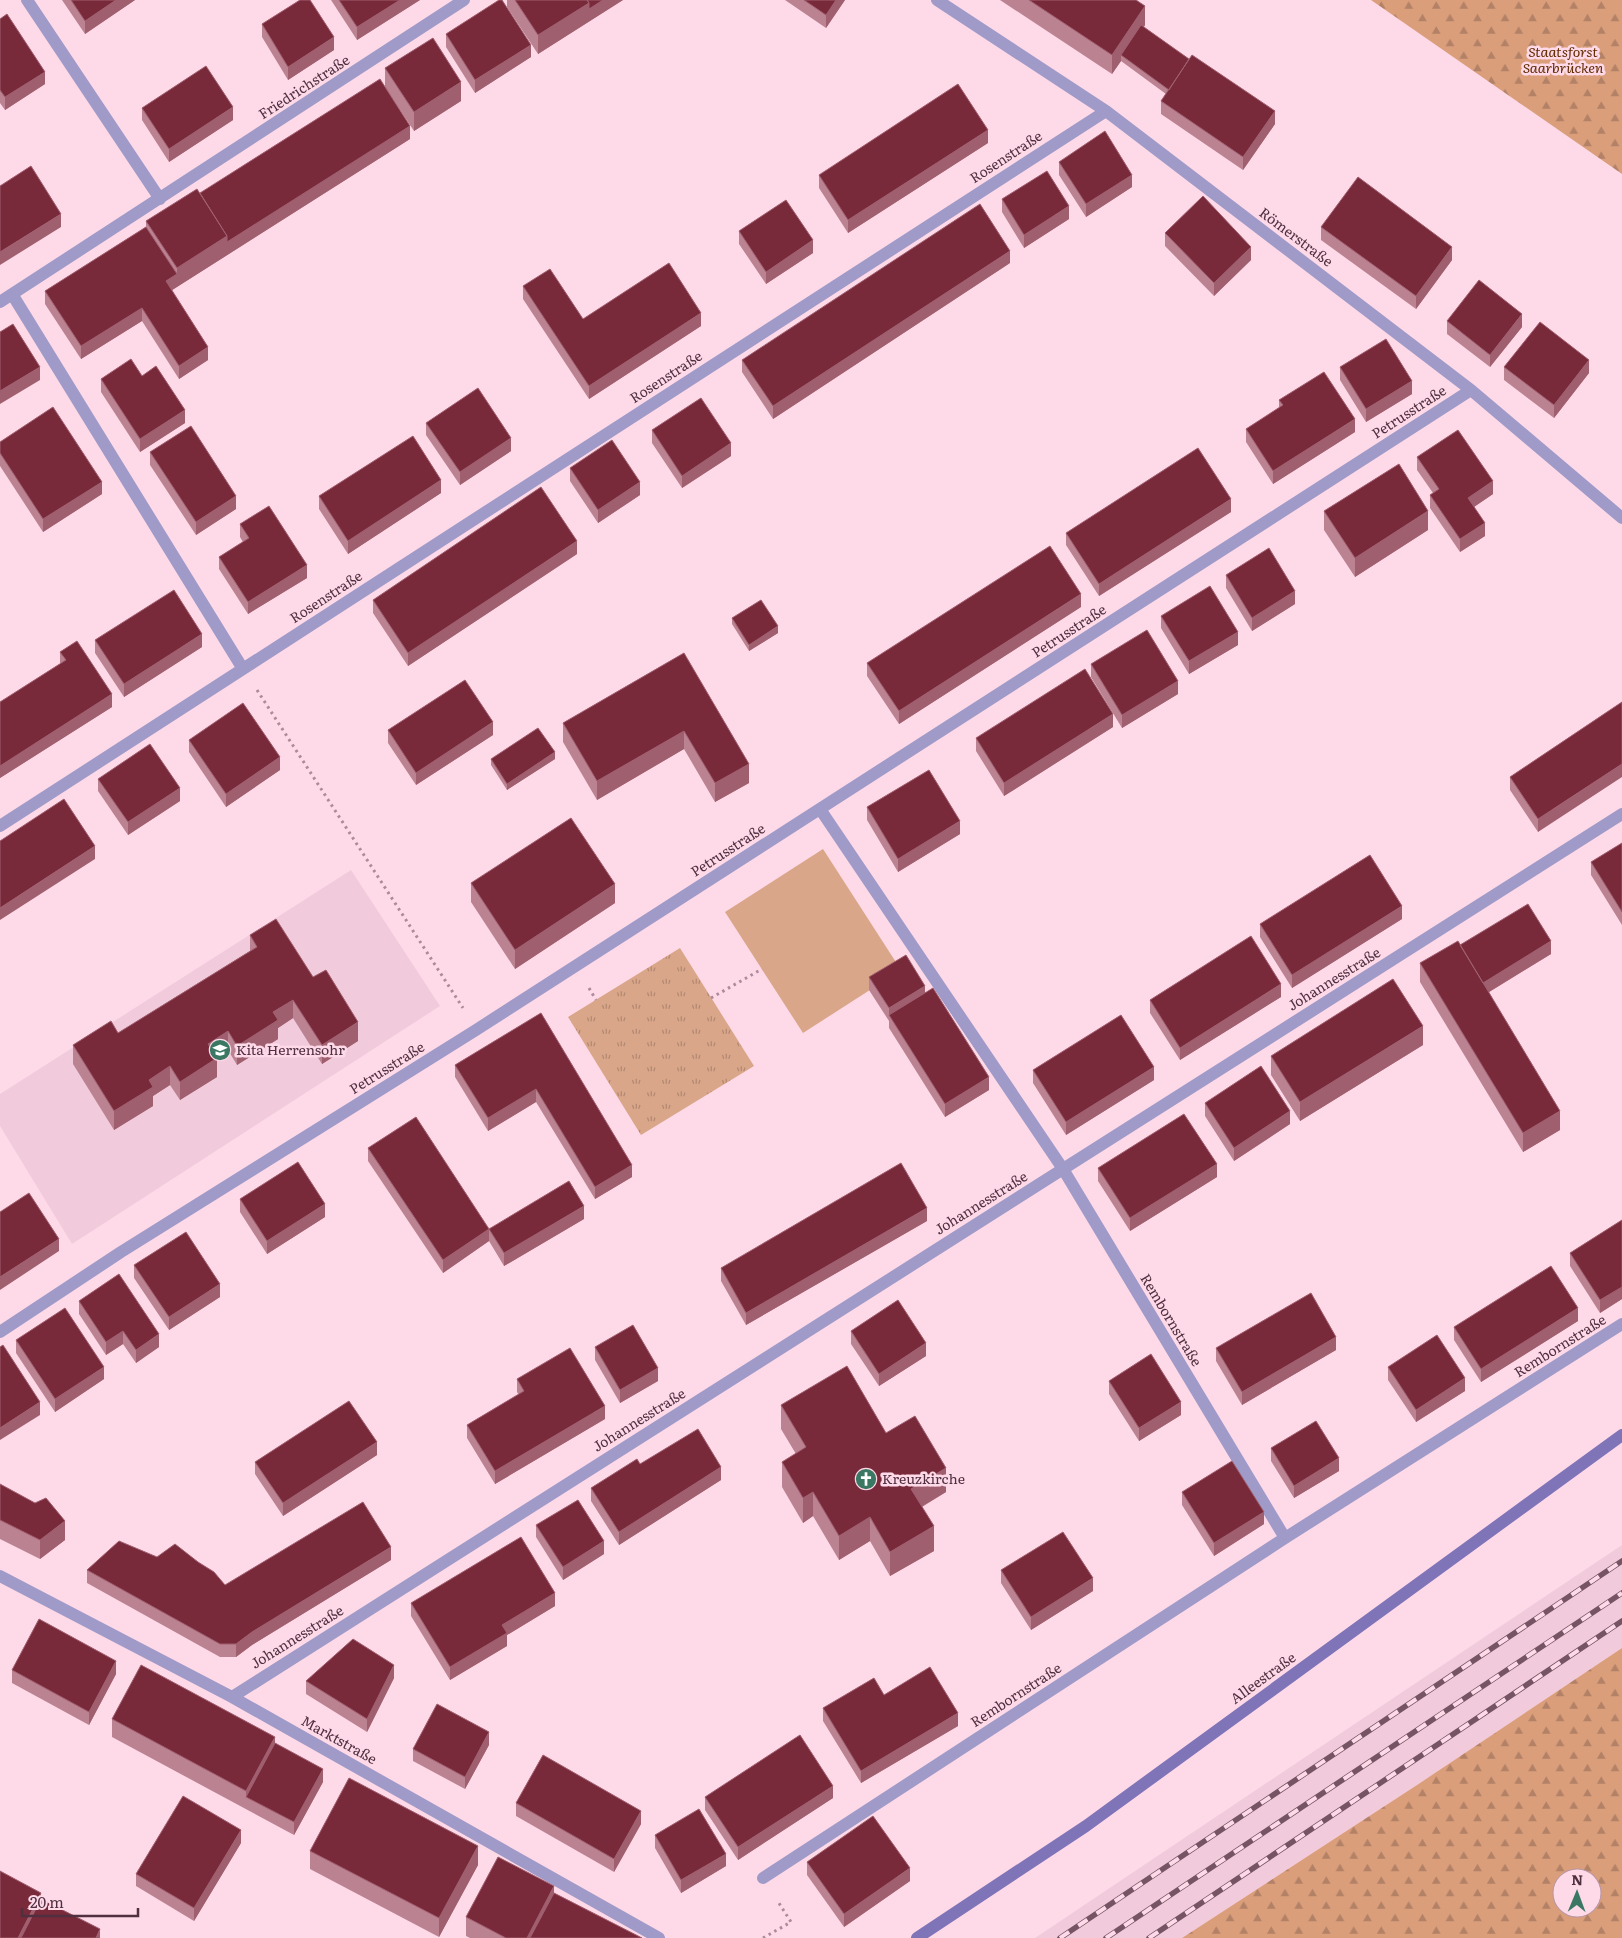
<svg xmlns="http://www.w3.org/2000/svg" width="1622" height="1938" viewBox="0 0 1622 1938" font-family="Literata,serif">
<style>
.built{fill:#f1cbdb}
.grass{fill:#daa689}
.forest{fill:url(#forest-firs);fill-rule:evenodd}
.park{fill:url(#park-tufts)}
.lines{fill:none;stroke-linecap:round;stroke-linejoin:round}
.path{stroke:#ad8a9a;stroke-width:3;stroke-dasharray:2.5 4;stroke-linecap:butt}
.street{stroke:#a09ac8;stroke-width:12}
.secondary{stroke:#7f74b7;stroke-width:12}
.rail-casing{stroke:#765464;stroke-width:5.5}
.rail{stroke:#fedae9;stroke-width:4;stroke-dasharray:11;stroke-linecap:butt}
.wall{fill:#bb8292}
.shaded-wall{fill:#a05f6f}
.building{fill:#782a3b;stroke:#a05f6f}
.labels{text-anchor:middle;stroke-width:5;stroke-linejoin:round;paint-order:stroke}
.park-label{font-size:14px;font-style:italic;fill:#612a00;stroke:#fedae9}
.street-label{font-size:14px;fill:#502f3f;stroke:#fedae9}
.poi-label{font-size:14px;fill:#502f3f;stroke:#fedae9;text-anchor:start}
</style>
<defs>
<pattern id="forest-firs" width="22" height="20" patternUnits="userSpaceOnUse" patternTransform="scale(1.25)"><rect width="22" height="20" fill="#da9e7b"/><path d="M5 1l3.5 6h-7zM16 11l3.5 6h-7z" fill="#b38166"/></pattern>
<pattern id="park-tufts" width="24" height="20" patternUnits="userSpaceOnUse" patternTransform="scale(1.25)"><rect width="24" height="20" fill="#daa689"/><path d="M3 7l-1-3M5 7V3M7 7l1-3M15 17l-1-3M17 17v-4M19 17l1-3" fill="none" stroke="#b38871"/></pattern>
</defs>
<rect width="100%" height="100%" fill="#fedae9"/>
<path class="built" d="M351 870 440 1006 72 1244 0 1126V1094Z
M1622 1545V1648L1417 1785 1182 1938H1035Z"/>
<path class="grass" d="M823 849 901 970 803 1033 725 912Z"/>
<path class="forest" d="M1371 0H1622V174Z
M1622 1648V1938H1182L1417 1785ZM1562 1878H1592V1908H1562Z"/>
<path class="park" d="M680 948 754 1066 641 1135 568 1017Z"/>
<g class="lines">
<path class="path" d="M257 690 463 1008
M589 988 596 1000
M711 998 762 969
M763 1938 791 1922 777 1900"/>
<path class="street" d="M27 0 160 199
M937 0 1106 111 1471 390 1622 518
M12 294 243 669
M0 302 464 0
M820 809 1063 1169 1285 1538
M0 826 1106 111
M0 1332 121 1252 476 1030 1471 390
M0 1576 232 1697 659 1938
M232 1697 1622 814
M763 1878 1285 1538 1622 1324"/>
<path class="secondary" d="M917 1938 1086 1826 1622 1435"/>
<g class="rail-casing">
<path id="rail" d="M1060 1938 1622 1561
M1106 1938 1622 1593
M1149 1938 1622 1621"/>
</g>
<use href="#rail" class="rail"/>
</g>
<path class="wall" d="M62 0H135L85 34Z
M331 0H420L357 40Z
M507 0H623L538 54 507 7Z
M785 0H845L826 28Z
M1000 0H1136L1145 25 1144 27 1275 124 1243 170 1161 114V101L1166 94 1121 61 1112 74Z
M0 19 45 84 5 110 0 103Z
M262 24 334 50 288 80 262 37Z
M446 34 531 57 475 93 446 47Z
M385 68 461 101 414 131 385 87Z
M142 108 233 120 169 162 142 120Z
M410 139 172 290 208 360 179 379 142 321 81 359 45 304V291L146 227V221L200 193Z
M988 143 848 233 819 188V175Z
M1059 162 1132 187 1086 217 1059 175Z
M1002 199 1069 219 1024 248 1002 212Z
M1321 227 1452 260 1416 309 1321 240Z
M739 231 813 253 766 284 739 244Z
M1165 233 1251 260 1214 296 1165 246Z
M1010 263 773 419 742 372V360Z
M523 286 583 319 701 326 589 399 523 299Z
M1447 321 1522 327 1490 367 1447 334Z
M1340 367 1412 394 1366 422 1340 380Z
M1504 367 1589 373 1554 418 1504 380Z
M142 376 185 423 140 452 101 392V379Z
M1279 400 1355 432 1273 484 1246 442V429L1279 408Z
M426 423 511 451 460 485 426 435Z
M652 430 731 456 682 488 652 443Z
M0 442 102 494 43 532 0 466Z
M150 452 236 509 196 535 150 465Z
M1417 457 1493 494 1474 507 1485 536 1460 552 1430 508V495L1433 493 1417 470Z
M570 468 640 495 598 523 570 481Z
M441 493 348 554 319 509V496Z
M1324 511 1428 530 1355 577 1324 530Z
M1231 512 1099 596 1066 545V533Z
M240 524 307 578 248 614 219 569V557L243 542 240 537Z
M577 554 408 666 373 613V600Z
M1226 575 1295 604 1252 631 1226 588Z
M1081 607 899 724 867 676V663Z
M1161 616 1238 645 1189 674 1161 628Z
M732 618 778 633 749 651 732 624Z
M95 640 202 647 124 697 95 653Z
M60 652 112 707 0 778V702L60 664Z
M684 653 749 783 715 802 684 749 597 800 563 742V723Z
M1091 664 1178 694 1122 728 1091 677Z
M1622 702 1538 832 1510 790V777Z
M1113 727 1004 796 976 751V738Z
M388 730 493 735 416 785 388 743Z
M189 740 280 770 226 807 189 752Z
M491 759H555L507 790 491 765Z
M98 779 180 801 128 835 98 791Z
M867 807 960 834 898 872 867 820Z
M1622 843V925L1591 875V862Z
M471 883 615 903 515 969 471 902Z
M1402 919 1292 988 1260 937V924Z
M250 935 313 977 358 1041 322 1064 293 1018 278 1028V1039L237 1065 228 1050 217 1057V1077L180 1100 170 1085 153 1096V1106L114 1130 73 1064V1045L118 1033 250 951Z
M1460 945 1551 954 1489 992 1560 1130 1523 1152 1420 982V963Z
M869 977 925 992 989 1090 945 1117 889 1028V1021L869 990Z
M1281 997 1180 1060 1150 1013V1000Z
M541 1013 632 1177 595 1199 536 1102 488 1131 455 1077V1065Z
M1423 1045 1300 1121 1271 1075V1056Z
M1033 1070 1154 1080 1066 1135 1033 1083Z
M1205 1103 1290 1124 1234 1161 1205 1116Z
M368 1148 489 1229 584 1219 504 1266 489 1241 443 1273 368 1161Z
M1098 1168 1217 1177 1130 1231 1098 1181Z
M240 1199 325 1217 267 1254 240 1212Z
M1622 1220V1299L1600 1313 1570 1266V1253Z
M927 1221 746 1325 721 1281V1268Z
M134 1265 220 1297 169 1330 134 1278Z
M79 1301 159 1347 136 1363 123 1344 106 1355 79 1314Z
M1578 1321 1481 1382 1454 1340V1327Z
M851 1331 926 1356 879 1386 851 1344Z
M16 1340 104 1379 55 1412 16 1353Z
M595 1347 658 1381 620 1403 595 1360Z
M1216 1348 1336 1350 1242 1405 1216 1361Z
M1388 1367 1465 1391 1416 1422 1388 1380Z
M517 1379 605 1419 495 1484 467 1438V1425L519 1395 517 1392Z
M1109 1381 1181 1415 1139 1441 1109 1394Z
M781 1405 886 1433 946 1492 922 1507 934 1551 890 1576 870 1541 839 1560 813 1516 803 1523 782 1487V1462L796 1454 781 1429Z
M1271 1448 1339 1471 1294 1498 1271 1461Z
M377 1455 283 1516 255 1474V1462Z
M640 1464 721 1480 619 1545 591 1501V1488Z
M0 1484 65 1540 40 1559 0 1539Z
M1182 1492 1264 1524 1214 1556 1182 1505Z
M536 1525 604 1554 563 1580 536 1537Z
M157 1557 225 1585 391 1560 252 1645 236 1657H220L87 1583V1570Z
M1001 1570 1093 1591 1031 1630 1001 1583Z
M411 1603 555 1606 507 1635V1646L450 1680 411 1616Z
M12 1670 116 1674 89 1725 12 1683Z
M394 1678 367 1732 306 1694V1681Z
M884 1695 958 1726 861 1783 823 1721V1708Z
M112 1719 275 1743 323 1782 294 1835 112 1737Z
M489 1745 465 1789 413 1761V1749Z
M705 1797 833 1798 738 1860 705 1810Z
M516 1803 641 1824 614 1872 516 1816Z
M655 1835 726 1866 681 1893 655 1848Z
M241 1843 194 1921 136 1886V1874Z
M310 1851 478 1865 439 1937 310 1869Z
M807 1862 910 1881 844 1927 807 1875Z
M554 1893 642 1938H470L466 1936V1917Z"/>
<path class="shaded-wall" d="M116 0H135L85 34V21Z
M400 0H420L357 40V27Z
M603 0H623L538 54V35L589 3Z
M836 0H845L826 28V15Z
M1145 6V25L1124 57 1121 55V61L1112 74V55Z
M334 37V50L288 80V67Z
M531 45V57L475 93V80Z
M45 72V84L5 110V97Z
M461 82V101L414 131V112Z
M233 107V120L169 162V149Z
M1275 111V124L1243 170V157Z
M410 126V139L166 294V281L177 274V268L227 236Z
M988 130V143L848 233V220Z
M1132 175V187L1086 217V204Z
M1069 206V219L1024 248V235Z
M61 214V227L0 265V252Z
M813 240V253L766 284V272Z
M1251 247V260L1214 296V283Z
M1452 247V260L1416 309V296Z
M1010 251V263L773 419V406Z
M142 308V321L81 359V346Z
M701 313V326L589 399V386Z
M1522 314V327L1490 367V355Z
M208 347V360L179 379V366Z
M1589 360V373L1554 418V405Z
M40 367V380L0 404V391Z
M1412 381V394L1366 422V409Z
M185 410V423L140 452V439Z
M1355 419V432L1273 484V471Z
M511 438V451L460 485V472Z
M731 443V456L682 488V476Z
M441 480V493L348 554V541Z
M1493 481V494L1468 511V498Z
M102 482V494L43 532V519Z
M640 482V495L598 523V510Z
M236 496V509L196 535V522Z
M1231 499V512L1099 596V584Z
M1428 511V530L1355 577V558Z
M1485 523V536L1460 552V539Z
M577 541V554L408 666V653Z
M307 565V578L248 614V602Z
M1295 591V604L1252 631V618Z
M1081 594V607L899 724V711Z
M778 626V633L749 651V645Z
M1238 632V645L1189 674V661Z
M202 634V647L124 697V684Z
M1178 681V694L1122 728V715Z
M112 694V707L0 778V766Z
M1113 714V727L1004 796V783Z
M493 722V735L416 785V773Z
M684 731V749L597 800V781Z
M555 752V759L507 790V784Z
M280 757V770L226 807V794Z
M749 764V783L715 802V783Z
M1622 764V777L1538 832V819Z
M180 788V801L128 835V822Z
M960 821V834L898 872V859Z
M95 846V859L0 920V908Z
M615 884V903L515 969V950Z
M1402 906V919L1292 988V975Z
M1551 941V954L1481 997V984Z
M1281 984V997L1180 1060V1048Z
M925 986V998L889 1015V1008Z
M293 1000V1018L278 1028V1039L237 1065V1046L273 1012Z
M358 1022V1041L322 1064V1045Z
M1423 1026V1045L1300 1121V1102Z
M228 1031V1050L208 1063V1044Z
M217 1058V1077L180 1100V1082Z
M170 1066V1085L153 1096V1106L114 1130V1111L149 1080Z
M1154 1067V1080L1066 1135V1122Z
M989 1077V1090L945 1117V1104Z
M536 1089V1102L488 1131V1118Z
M1290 1111V1124L1234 1161V1148Z
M1560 1111V1130L1523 1152V1133Z
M1217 1164V1177L1130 1231V1218Z
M632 1165V1177L595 1199V1187Z
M325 1204V1217L267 1254V1241Z
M584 1206V1219L504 1266V1253Z
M927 1208V1221L746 1325V1313Z
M489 1229V1241L443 1273V1260Z
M59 1239V1251L0 1290V1277Z
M220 1284V1297L169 1330V1317Z
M1622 1287V1299L1600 1313V1300Z
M1578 1308V1321L1481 1382V1369Z
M123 1331V1344L106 1355V1342Z
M159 1334V1347L136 1363V1350Z
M1336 1337V1350L1242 1405V1392Z
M926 1343V1356L879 1386V1374Z
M104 1367V1379L55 1412V1399Z
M658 1368V1381L620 1403V1390Z
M1465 1378V1391L1416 1422V1410Z
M40 1402V1415L0 1440V1428Z
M1181 1402V1415L1139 1441V1428Z
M605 1406V1419L495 1484V1471Z
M377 1442V1455L283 1516V1503Z
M1339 1458V1471L1294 1498V1486Z
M721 1467V1480L619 1545V1532Z
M946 1468V1492L911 1513V1489Z
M813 1492V1516L803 1523V1498Z
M1264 1512V1524L1214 1556V1543Z
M870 1517V1541L839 1560V1536Z
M65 1521V1540L40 1559V1540Z
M934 1526V1551L890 1576V1552Z
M604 1541V1554L563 1580V1567Z
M391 1547V1560L252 1645 236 1657V1644L252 1632Z
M1093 1578V1591L1031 1630V1617Z
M555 1593V1606L507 1635V1646L450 1680V1667L502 1625Z
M116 1661V1674L89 1725V1712Z
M394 1665V1678L367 1732V1719Z
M958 1713V1726L861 1783V1771Z
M489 1732V1745L465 1789V1777Z
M275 1737V1756L246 1797V1791Z
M323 1769V1782L294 1835V1822Z
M833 1786V1798L738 1860V1847Z
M641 1811V1824L614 1872V1859Z
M241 1830V1843L194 1921V1908Z
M478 1846V1865L439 1937V1918Z
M726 1854V1866L681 1893V1880Z
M910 1868V1881L844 1927V1914Z
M554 1886V1905L537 1938H527Z
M41 1893V1912L28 1938H18Z
M100 1929V1938H96Z"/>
<path class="building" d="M71 0H116L85 21Z
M300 0H310L334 37 288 67 262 24Z
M339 0H400L357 27Z
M499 0H502L531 45 475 80 446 34Z
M515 0H587L589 3 538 35Z
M587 0H603L589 9V3Z
M804 0H836L826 15Z
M1029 0H1136L1145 6 1112 55Z
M7 14 45 72 5 97 0 90V19Z
M1141 25 1189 59 1169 90 1121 55Z
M433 38 461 82 414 112 385 68Z
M1192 55 1275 111 1243 157 1161 101Z
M206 66 233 107 169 149 142 108Z
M380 79 410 126 227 242V236L200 193Z
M958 84 988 130 848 220 819 175Z
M1105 131 1132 175 1086 204 1059 162Z
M31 166 61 214 0 252V186Z
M1047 171 1069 206 1024 235 1002 199Z
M1358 177 1452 247 1416 296 1321 227Z
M197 189 227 236 177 268 146 221Z
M1203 196 1251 247 1214 283 1165 233Z
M786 200 813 240 766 272 739 231Z
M980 204 1010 251 773 406 742 360Z
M146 227 177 274 166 281 208 347 179 366 142 308 81 346 45 291Z
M669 263 701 313 589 386 523 286 550 269 583 319Z
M1479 280 1522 314 1490 355 1447 321Z
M1540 322 1589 360 1554 405 1504 367Z
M13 324 40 367 0 391V332Z
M1386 339 1412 381 1366 409 1340 367Z
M131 359 142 376 156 366 185 410 140 439 101 379Z
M1324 372 1355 419 1273 471 1246 429 1283 405 1279 400Z
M478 388 511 438 460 472 426 423Z
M701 398 731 443 682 476 652 430Z
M53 407 102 482 43 519 0 453V442Z
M191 426 236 496 196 522 150 452Z
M1458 430 1493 481 1468 498 1485 523 1460 539 1430 495 1439 489 1417 457Z
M413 436 441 480 348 541 319 496Z
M612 440 640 482 598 510 570 468Z
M1198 448 1231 499 1099 584 1066 533Z
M1399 464 1428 511 1355 558 1324 511Z
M541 487 577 541 408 653 373 600Z
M269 506 307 565 248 602 219 557 249 538 240 524Z
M1050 546 1081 594 899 711 867 663Z
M1269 548 1295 591 1252 618 1226 575Z
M1210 586 1238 632 1189 661 1161 616Z
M174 590 202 634 124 684 95 640Z
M761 600 778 626 749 645 732 618Z
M1147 630 1178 681 1122 715 1091 664Z
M77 641 112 694 0 766V702L66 660 60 652Z
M684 653 749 764 715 783 684 731 597 781 563 723Z
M1085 669 1113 714 1004 783 976 738Z
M465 680 493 722 416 773 388 730Z
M1622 702V764L1538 819 1510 777Z
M243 703 280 757 226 794 189 740Z
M538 728 555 752 507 784 491 759Z
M150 744 180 788 128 822 98 779Z
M929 770 960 821 898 859 867 807Z
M64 799 95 846 0 908V841Z
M571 818 615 884 515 950 471 883Z
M1622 843V912L1591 862Z
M1370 855 1402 906 1292 975 1260 924Z
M1528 904 1551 941 1483 983 1460 945Z
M276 919 313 977 326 970 358 1022 322 1045 293 1000 273 1012 278 1020 237 1046 228 1031 208 1044 217 1058 180 1082 170 1066 149 1080 153 1087 114 1111 73 1045 111 1021 118 1033 257 947 250 935Z
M1251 936 1281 984 1180 1048 1150 1000Z
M1458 941 1560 1111 1523 1133 1420 963Z
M906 955 925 986 889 1008 869 977Z
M1393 979 1423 1026 1300 1102 1271 1056Z
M933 988 989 1077 945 1104 889 1015Z
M541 1013 632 1165 595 1187 536 1089 488 1118 455 1065Z
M1121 1015 1154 1067 1066 1122 1033 1070Z
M1261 1066 1290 1111 1234 1148 1205 1103Z
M1184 1114 1217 1164 1130 1218 1098 1168Z
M416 1117 489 1229 443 1260 368 1148Z
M298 1162 325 1204 267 1241 240 1199Z
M901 1163 927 1208 746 1313 721 1268Z
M569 1181 584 1206 504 1253 489 1229Z
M29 1193 59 1239 0 1277V1212Z
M1622 1220V1287L1600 1300 1570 1253Z
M186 1232 220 1284 169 1317 134 1265Z
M1551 1266 1578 1308 1481 1369 1454 1327Z
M119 1274 159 1334 136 1350 123 1331 106 1342 79 1301Z
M1311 1293 1336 1337 1242 1392 1216 1348Z
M898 1300 926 1343 879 1374 851 1331Z
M65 1308 104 1367 55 1399 16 1340Z
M633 1325 658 1368 620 1390 595 1347Z
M1437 1335 1465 1378 1416 1410 1388 1367Z
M3 1345 40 1402 0 1428V1347Z
M570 1348 605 1406 495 1471 467 1425 524 1391 517 1379Z
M1151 1354 1181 1402 1139 1428 1109 1381Z
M847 1366 886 1433 915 1416 946 1468 911 1489 934 1526 890 1552 870 1517 839 1536 813 1492 803 1498 782 1462 806 1447 781 1405Z
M349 1401 377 1442 283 1503 255 1462Z
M1316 1421 1339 1458 1294 1486 1271 1448Z
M698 1429 721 1467 619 1532 591 1488 637 1459 640 1464Z
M1232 1461 1264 1512 1214 1543 1182 1492Z
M0 1484 35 1503 46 1498 65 1521 40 1540 0 1520Z
M578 1500 604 1541 563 1567 536 1525Z
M363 1502 391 1547 252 1632 236 1644H220L87 1570 119 1541 157 1557 175 1544 198 1562 214 1572 225 1585Z
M1063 1532 1093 1578 1031 1617 1001 1570Z
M521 1537 555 1593 502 1625 507 1633 450 1667 411 1603Z
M39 1619 116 1661 89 1712 12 1670Z
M353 1639 394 1665 367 1719 306 1681Z
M141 1665 275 1737 246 1791 112 1719Z
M930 1667 958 1713 861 1771 823 1708 874 1678 884 1695Z
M437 1704 489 1732 465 1777 413 1749Z
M800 1735 833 1786 738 1847 705 1797Z
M275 1743 323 1769 294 1822 246 1797Z
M543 1755 641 1811 614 1859 516 1803Z
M349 1778 478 1846 439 1918 310 1851Z
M183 1796 241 1830 194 1908 136 1874Z
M699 1809 726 1854 681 1880 655 1835Z
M873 1816 910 1868 844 1914 807 1862Z
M498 1857 554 1886 527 1938H506L466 1917Z
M0 1871 41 1893 18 1938H0Z
M554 1893 642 1938H530Z
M41 1899 100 1929 96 1938H21Z"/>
<defs>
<g id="school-disc" transform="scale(1.125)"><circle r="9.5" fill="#3a7864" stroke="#fedae9"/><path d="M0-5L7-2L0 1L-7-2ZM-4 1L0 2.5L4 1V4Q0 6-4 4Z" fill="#fff"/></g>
<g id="church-disc" transform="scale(1.125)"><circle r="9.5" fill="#3a7864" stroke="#fedae9"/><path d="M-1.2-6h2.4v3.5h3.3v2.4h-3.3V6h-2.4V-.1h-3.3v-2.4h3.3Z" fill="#fff"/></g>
</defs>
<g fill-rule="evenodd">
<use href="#school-disc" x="220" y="1050"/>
<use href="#church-disc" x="866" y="1479"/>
</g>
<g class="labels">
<g class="park-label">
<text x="1563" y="57">Staatsforst<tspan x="1563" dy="16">Saarbrücken</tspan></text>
</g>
<g class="street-label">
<text transform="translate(304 87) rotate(-33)" y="5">Friedrichstraße</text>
<text transform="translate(1006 157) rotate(-33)" y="5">Rosenstraße</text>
<text transform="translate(1296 237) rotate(37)" y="5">Römerstraße</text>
<text transform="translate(666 377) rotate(-33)" y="5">Rosenstraße</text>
<text transform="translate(1409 412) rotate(-33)" y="5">Petrusstraße</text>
<text transform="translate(326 597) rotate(-33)" y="5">Rosenstraße</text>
<text transform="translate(1069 631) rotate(-33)" y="5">Petrusstraße</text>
<text transform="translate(728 850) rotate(-33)" y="5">Petrusstraße</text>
<text transform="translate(1334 979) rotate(-32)" y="5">Johannesstraße</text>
<text transform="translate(387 1068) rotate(-32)" y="5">Petrusstraße</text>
<text transform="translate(981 1203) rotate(-32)" y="5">Johannesstraße</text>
<text transform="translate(1171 1320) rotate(59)" y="5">Rembornstraße</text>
<text transform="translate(1560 1346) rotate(-32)" y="5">Rembornstraße</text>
<text transform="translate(639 1420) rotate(-32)" y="5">Johannesstraße</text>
<text transform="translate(297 1637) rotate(-32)" y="5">Johannesstraße</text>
<text transform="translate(1263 1678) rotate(-36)" y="5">Alleestraße</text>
<text transform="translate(1016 1695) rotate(-33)" y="5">Rembornstraße</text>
<text transform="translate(339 1740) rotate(29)" y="5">Marktstraße</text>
</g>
<g class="poi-label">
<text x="236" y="1055">Kita Herrensohr</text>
<text x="882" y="1484">Kreuzkirche</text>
</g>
</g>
<g transform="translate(1577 1893) rotate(1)"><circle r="24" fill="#fedae9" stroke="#b896a5"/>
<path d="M0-4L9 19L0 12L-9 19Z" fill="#3a7864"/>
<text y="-8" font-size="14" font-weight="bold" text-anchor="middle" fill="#502f3f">N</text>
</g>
<path d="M22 1908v8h116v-8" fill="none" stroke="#502f3f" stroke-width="2.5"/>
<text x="30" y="1908" font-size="15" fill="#502f3f" stroke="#fedae9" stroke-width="4" paint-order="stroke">20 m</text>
</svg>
